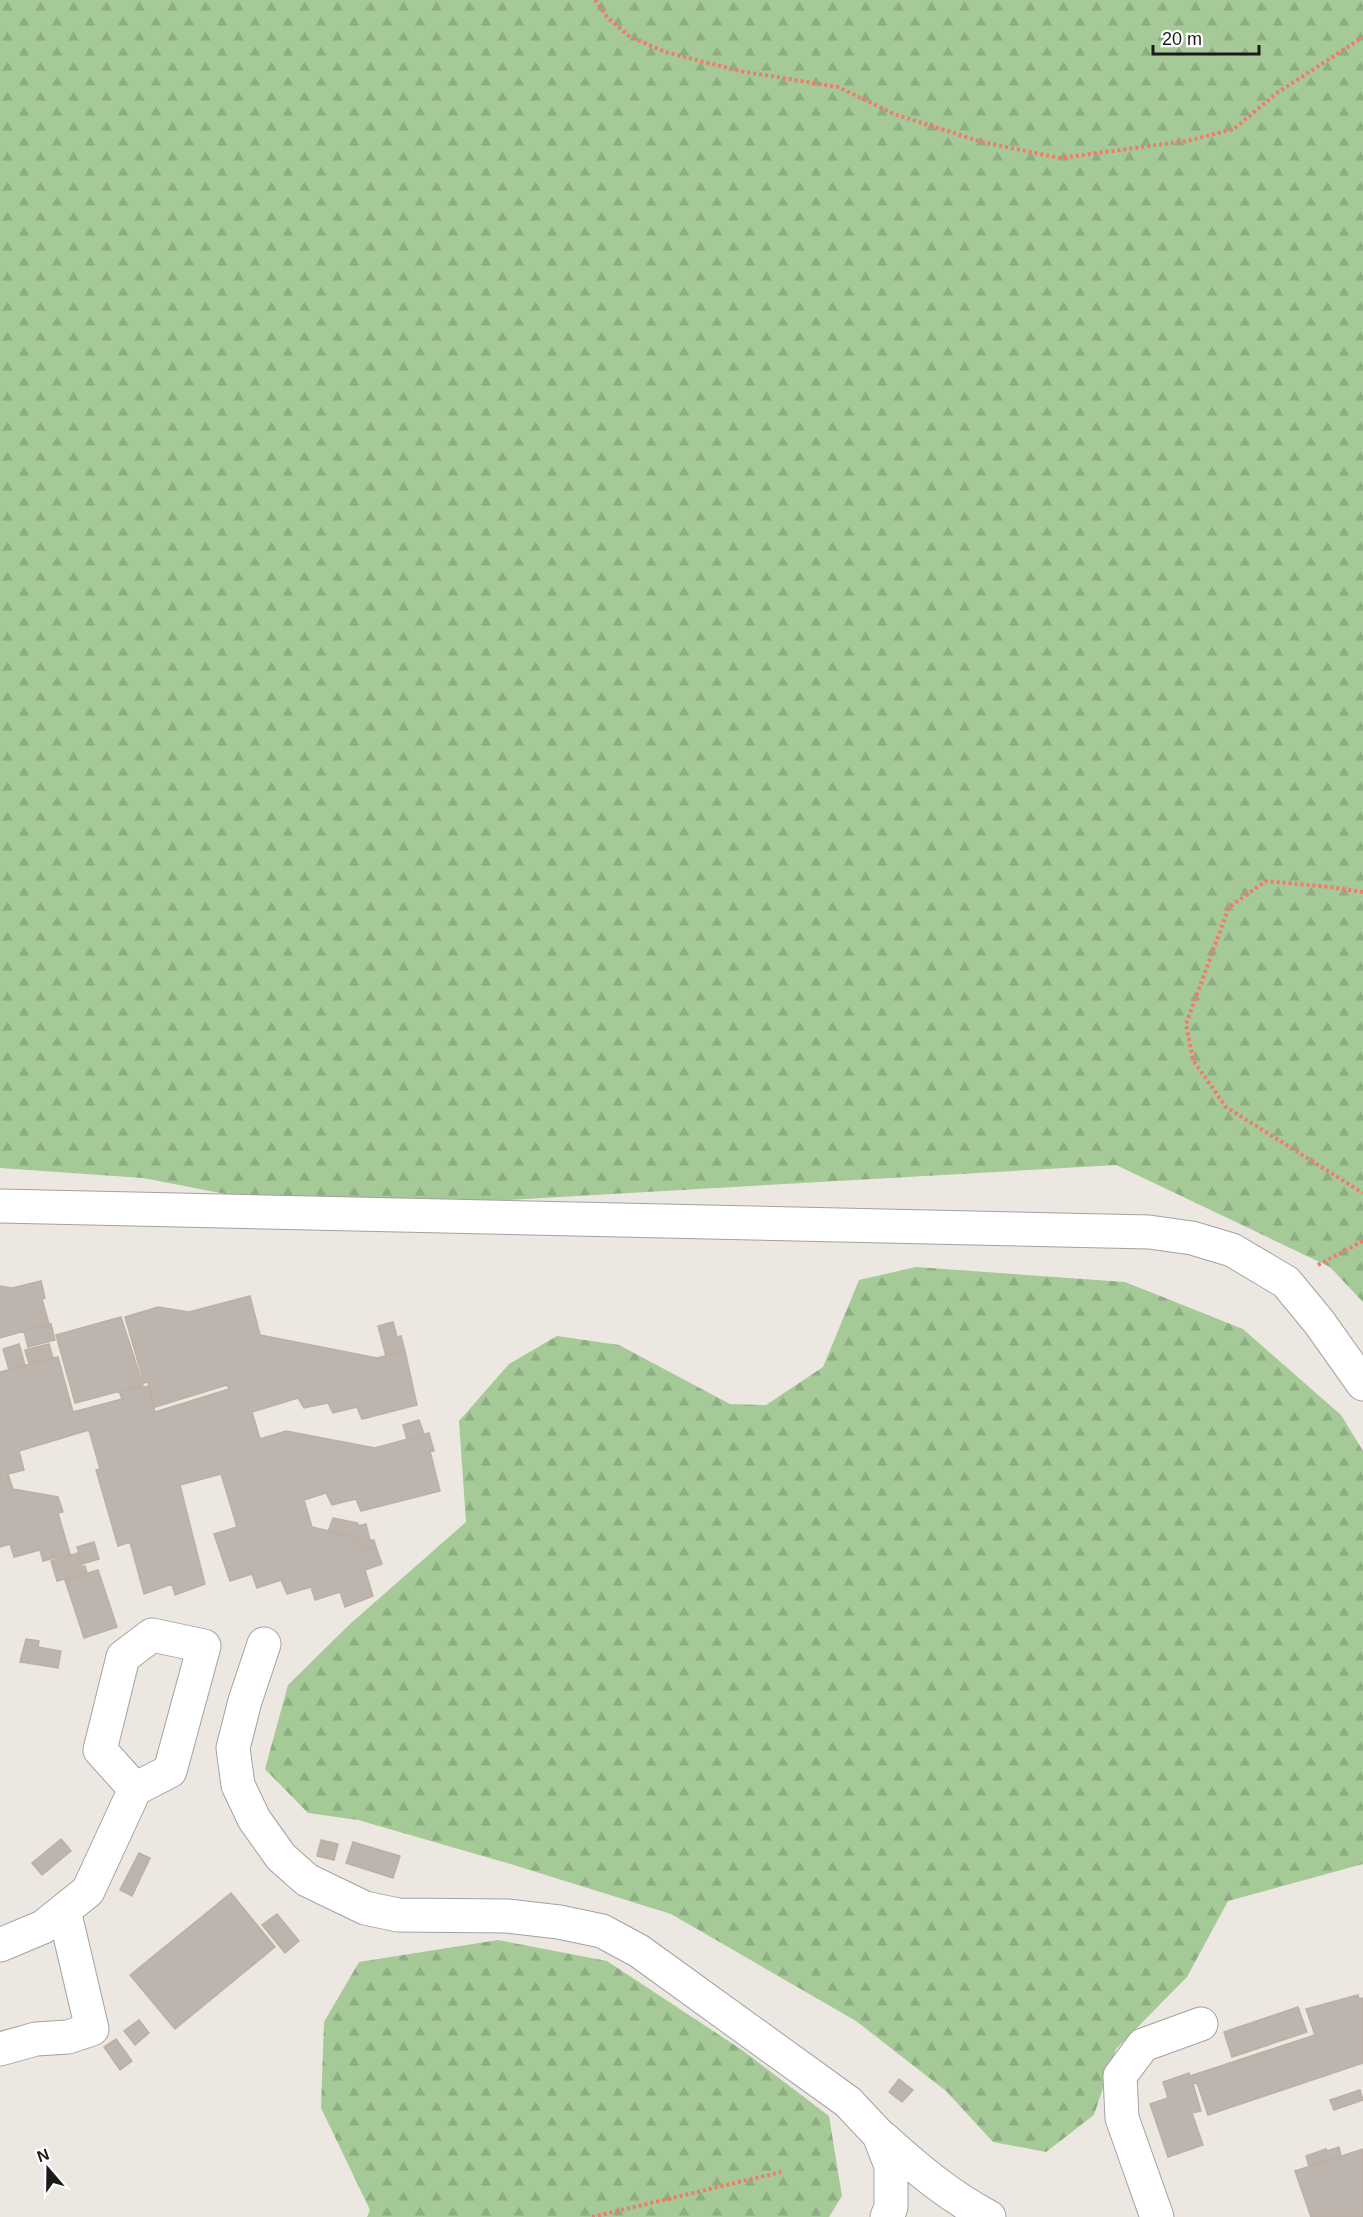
<svg xmlns="http://www.w3.org/2000/svg" width="1363" height="2217" viewBox="0 0 1363 2217" font-family="Helvetica,sans-serif">
<style>
.forest{fill:url(#forest-firs)}
.building{fill:#bcb4ad;stroke:#bdafa4;stroke-width:1.5}
.lines{fill:none;stroke-linecap:round;stroke-linejoin:round}
.minor-casing{stroke:#a2a2a2;stroke-width:35}
.path{stroke:#f37a6b;stroke-width:4;stroke-dasharray:3 3;stroke-linecap:butt}
.minor{stroke:#fff;stroke-width:33}
</style>
<defs>
<pattern id="forest-firs" width="22" height="20" patternUnits="userSpaceOnUse" patternTransform="scale(1.5)"><rect width="22" height="20" fill="#a5ca97"/><path d="M5 1l3.5 6h-7zM16 11l3.5 6h-7z" fill="#8dad82"/></pattern>
</defs>
<rect width="100%" height="100%" fill="#ece8e1"/>
<path class="forest" d="M0 0H1363V1302L1330 1267 1116 1165 473 1202 251 1199 143 1178 0 1168Z
M916 1267 1125 1282 1243 1329 1341 1415 1363 1451V1864L1228 1901 1187 1977 1116 2049 1094 2115 1046 2152 993 2142 946 2091 856 2021 671 1914 507 1863 358 1820 308 1813 265 1769 288 1685 350 1624 466 1522 459 1421 509 1364 557 1336 619 1345 730 1404 766 1405 823 1367 859 1280Z
M498 1940 607 1961 742 2050 829 2116 842 2196 829 2217H367L370 2210 321 2108 324 2022 359 1962Z"/>
<path class="building" d="M41 1281 45 1298 42 1299 49 1324 0 1338V1286L12 1288Z
M250 1296 260 1335 377 1358 405 1351 417 1405 362 1419 357 1407 333 1413 328 1403 304 1408 298 1398 252 1412 260 1439 286 1431 375 1448 429 1433 434 1451H430L440 1491 361 1511 356 1499 332 1505 326 1493 304 1500 312 1527 358 1538 363 1550 376 1547 382 1564 365 1570 373 1596 345 1607 340 1592 315 1600 311 1587 287 1594 281 1580 257 1588 252 1574 230 1581 214 1534 237 1527 221 1474 180 1485 205 1584 175 1595 172 1584 144 1594 130 1542 118 1546 96 1470 100 1469 89 1430 19 1451 24 1470 8 1474 13 1489 58 1497 63 1512 58 1513 70 1554 43 1561 40 1550 14 1557 10 1544 0 1547V1372L58 1357 73 1412 122 1399 119 1391 148 1386 155 1412 229 1389 227 1385 155 1407 148 1382 144 1383 125 1317 158 1307 189 1312Z
M121 1317 143 1385 75 1403 56 1335Z
M393 1322 397 1337 401 1336 405 1351 386 1356 378 1326Z
M51 1324 55 1340 28 1347 24 1331Z
M19 1344 25 1365 9 1370 3 1349Z
M49 1344 53 1358 29 1364 25 1350Z
M419 1420 424 1434 407 1439 403 1425Z
M333 1518 358 1523V1526L366 1524 370 1540H374L376 1547 363 1550 358 1538 328 1532Z
M94 1542 99 1559 82 1564 77 1547Z
M78 1553 82 1567 85 1566 87 1573 57 1581 51 1561Z
M98 1570 117 1627 84 1638 65 1580Z
M26 1639 39 1641 38 1647 61 1651 58 1668 20 1662Z
M61 1839 71 1851 42 1875 32 1863Z
M321 1840 338 1844 334 1860 317 1856Z
M353 1842 400 1856 393 1878 346 1863Z
M139 1853 150 1858 132 1896 120 1890Z
M231 1893 275 1947 175 2029 130 1975Z
M277 1914 299 1941 285 1953 262 1925Z
M1358 1995 1359 1999 1363 1998V2063L1208 2115 1197 2083 1193 2084 1201 2111 1192 2113 1203 2145 1168 2157 1150 2104 1168 2098 1163 2082 1189 2073 1190 2076 1315 2035 1306 2009Z
M1298 2007 1307 2032 1232 2057 1224 2032Z
M139 2020 149 2033 135 2045 124 2031Z
M116 2039 132 2061 120 2070 104 2047Z
M899 2079 913 2090 902 2102 889 2092Z
M1360 2090 1363 2100 1334 2110 1330 2100Z
M1339 2147 1341 2156 1309 2167 1306 2156 1326 2149 1327 2151Z
M1363 2149V2217H1311L1295 2171Z"/>
<g class="lines">
<g class="minor-casing">
<path id="minor" d="M0 1206 1149 1232 1192 1238 1232 1250 1286 1282 1319 1322 1363 1384
M264 1644 245 1701 233 1748 238 1785 254 1819 281 1857 307 1880 365 1908 398 1915 507 1916 559 1922 602 1931 639 1951 848 2102 879 2135 891 2166V2207L887 2217
M0 1945 43 1927 88 1891 135 1789 100 1750 123 1657 152 1635 204 1646 170 1771 135 1789
M0 2049 36 2039 68 2037 92 2029 64 1910
M883 2138C916 2168 949 2196 989 2217
M1157 2217 1122 2118 1120 2076 1143 2045 1201 2024"/>
</g>
<path class="path" d="M595 0 608 18 629 36 665 52 740 71 838 87 894 114 982 142 1060 158 1187 141 1234 129 1277 93 1363 37
M1363 892 1330 887 1266 881 1229 907 1186 1024 1193 1060 1226 1107 1363 1193
M1318 1265 1363 1241
M592 2217 781 2172"/>
<use href="#minor" class="minor"/>
</g>
<g transform="translate(48 2169) rotate(340)" stroke="#ffffff" stroke-width="4.5" paint-order="stroke">
<path d="M0-4.5L10 22L0 15L-10 22Z" fill="#1b1b1b"/>
<text y="-9" font-size="16" font-weight="bold" text-anchor="middle" fill="#1b1b1b">N</text>
</g>
<path d="M1153 45v9h106v-9" fill="none" stroke="#1b1b1b" stroke-width="3"/>
<text x="1162" y="45" font-size="18" fill="#1b1b1b" stroke="#ffffff" stroke-width="4.5" paint-order="stroke">20 m</text>
</svg>
